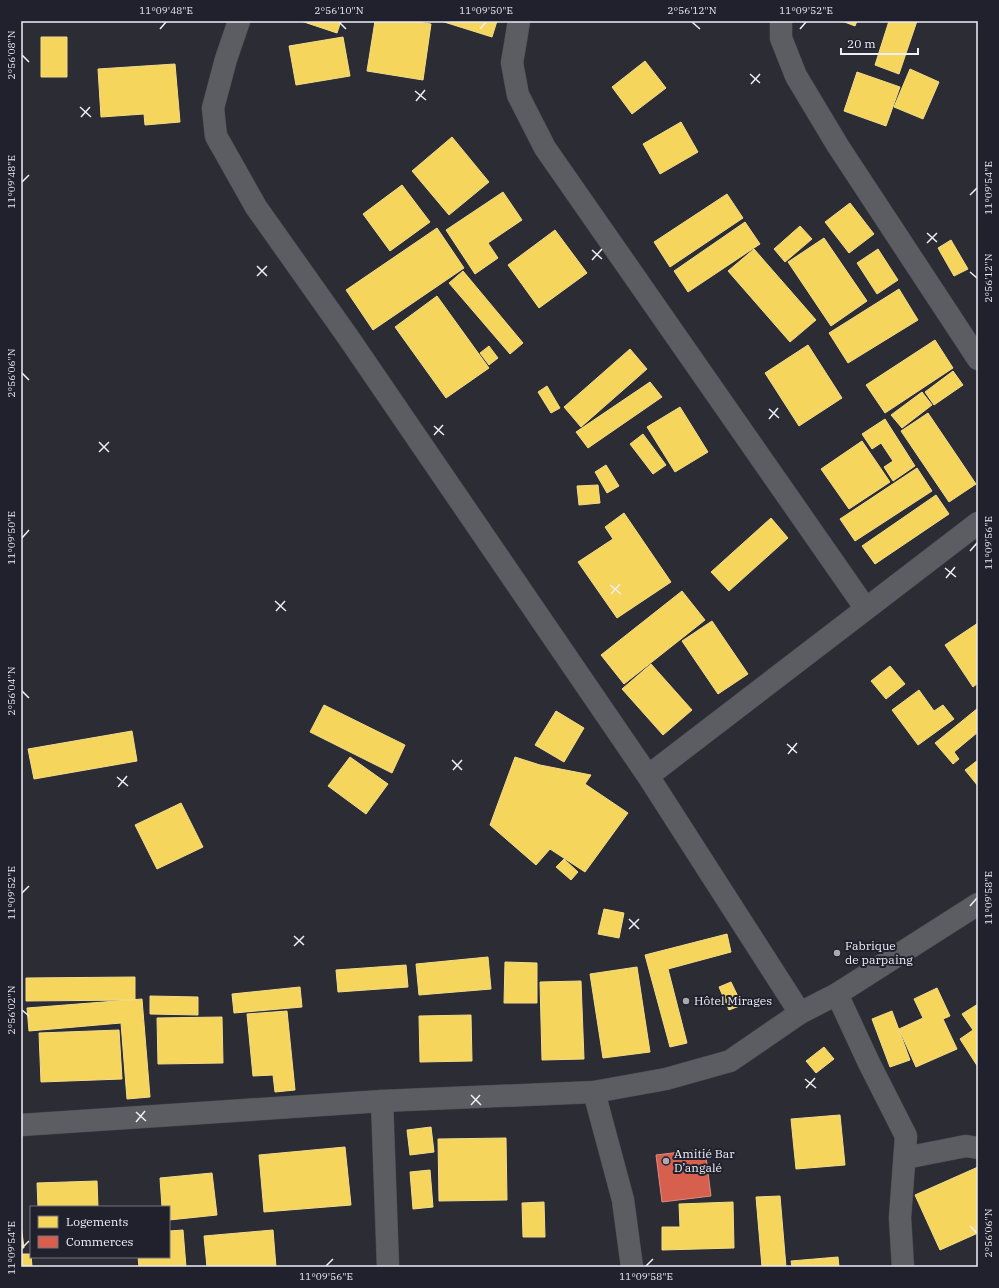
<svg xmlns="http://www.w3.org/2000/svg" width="999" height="1288" viewBox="0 0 999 1288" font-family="'IBM Plex Serif',serif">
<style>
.homes{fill:#f6d55c;stroke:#f3dc8a}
.shops{fill:#d6604d;stroke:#dd8b80}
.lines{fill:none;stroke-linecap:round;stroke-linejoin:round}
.street-casing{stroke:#494950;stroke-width:23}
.secondary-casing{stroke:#494950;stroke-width:23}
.street{stroke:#5c5d62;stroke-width:22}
.secondary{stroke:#5c5d62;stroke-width:22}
.ticks{fill:none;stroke:#edeef6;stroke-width:1.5}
.poi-dot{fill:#a9aab2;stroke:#20212d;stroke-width:1.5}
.labels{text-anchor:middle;stroke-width:4;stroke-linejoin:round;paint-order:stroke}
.poi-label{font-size:12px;fill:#edeef6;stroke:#20212d;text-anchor:start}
.neatline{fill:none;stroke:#edeef6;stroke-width:1.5}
.ticks-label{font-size:10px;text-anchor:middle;fill:#edeef6}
</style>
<rect width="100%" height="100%" fill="#2c2d34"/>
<path class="homes" d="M301 21H341L337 33Z
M375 21H411L431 24 423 80 367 71Z
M441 21H497L492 37Z
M842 21H857L855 26Z
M889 21H917L899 74 875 65Z
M41 37H67V77H41Z
M343 37 350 76 296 85 289 46Z
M645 61 666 88 632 114 612 87Z
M175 64 180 122 145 125 144 114 101 117 98 69Z
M910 69 939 82 923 119 894 107Z
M857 72 900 87 886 126 844 111Z
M681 122 698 152 660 174 643 144Z
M452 137 489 182 449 215 412 171Z
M402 185 430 222 390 251 363 214Z
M503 192 522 220 488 243 498 258 475 274 446 230Z
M727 194 743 218 670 267 654 242Z
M850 203 874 234 849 253 825 222Z
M745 222 760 244 688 292 674 271Z
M800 226 812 239 785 262 774 249Z
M437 228 464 268 373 330 346 290Z
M555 230 587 273 539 308 508 265Z
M824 238 867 301 831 326 788 262Z
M951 240 968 269 954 276 938 248Z
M754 249 816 320 790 342 728 271Z
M878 249 898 280 877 294 857 263Z
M463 271 523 343 510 354 449 283Z
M899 289 918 320 848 363 829 333Z
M437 296 489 368 446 398 395 327Z
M935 340 953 368 885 413 866 385Z
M808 345 842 398 799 426 765 373Z
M489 346 498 358 489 365 480 353Z
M630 349 647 369 581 427 564 407Z
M953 371 963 385 934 405 925 392Z
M650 382 662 397 588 448 576 432Z
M547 386 560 408 551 413 538 392Z
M922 392 932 405 902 428 891 415Z
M680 407 708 452 675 472 647 427Z
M928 413 976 484 949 502 901 431Z
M885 419 915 466 893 481 884 467 893 461 881 443 872 449 862 434Z
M643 434 666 465 653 474 630 444Z
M862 441 890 482 849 509 821 469Z
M606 465 619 486 607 493 595 472Z
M917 468 932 491 855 541 840 519Z
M598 485 600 503 579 505 577 486Z
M936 495 949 514 875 564 862 546Z
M624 513 671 582 617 618 578 562 613 539 605 527Z
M771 518 788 538 729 591 711 572Z
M682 591 705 620 624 684 601 655Z
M712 621 748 674 718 694 682 641Z
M978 623V683L973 687 945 645Z
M651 664 692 710 663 735 622 689Z
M890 666 905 684 886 699 871 681Z
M919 690 934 711 943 705 954 719 918 745 892 710Z
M324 705 405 745 392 773 310 732Z
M978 708V732L954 752 959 759 953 764 935 743Z
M556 711 584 728 564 762 535 745Z
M132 731 137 761 34 779 28 749Z
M350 757 388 784 366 814 328 786Z
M515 757 540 765 591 775 585 784 628 813 585 872 550 849 536 865 490 825Z
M978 760V786L965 770Z
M181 803 203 847 157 869 135 825Z
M564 859 578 872 571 880 556 867Z
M604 909 624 913 619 938 598 934Z
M727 934 731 952 668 969 687 1043 670 1047 645 955Z
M488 957 491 989 419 995 416 964Z
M505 962 537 963V1003H504Z
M406 965 408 987 338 992 336 970Z
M637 967 650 1052 603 1058 590 974Z
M135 977V1000L26 1001V978Z
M581 981 584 1059 542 1060 540 982Z
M731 982 742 1005 729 1010 719 987Z
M300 987 302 1007 234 1013 232 994Z
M937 988 950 1016 943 1019 957 1049 916 1067 899 1029 923 1018 914 999Z
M150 996 198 997V1015L150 1014Z
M142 999 150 1097 127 1099 121 1023 29 1031 27 1008Z
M978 1004V1067L960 1039 973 1030 962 1014Z
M287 1011 295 1090 275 1092 273 1075 253 1076 247 1014Z
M892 1011 910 1060 890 1067 872 1019Z
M471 1015 472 1061 420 1062 419 1016Z
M222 1017 223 1063 158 1064 157 1018Z
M119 1030 122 1079 41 1082 39 1033Z
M824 1047 834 1059 816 1073 806 1061Z
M840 1115 845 1165 796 1169 791 1119Z
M431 1127 434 1152 410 1155 407 1130Z
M506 1138 507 1200 439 1201 438 1139Z
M345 1147 351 1205 264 1212 259 1155Z
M978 1167V1233L940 1250 915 1195Z
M430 1170 433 1207 413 1209 410 1172Z
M212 1173 217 1215 169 1220V1207H162L160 1178Z
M97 1181 98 1207H38L37 1183Z
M780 1196 786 1267H762L756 1197Z
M544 1202 545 1237H523L522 1203Z
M733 1202 734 1248 662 1250V1227H680L679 1204Z
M21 1225 24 1248H21Z
M183 1230 186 1267H139L138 1257H169V1231Z
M273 1230 276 1267H207L204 1236Z
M21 1254H31L32 1267H21Z
M838 1257 839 1267H792L791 1261Z"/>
<path class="shops" d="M705 1149 711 1196 662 1202 656 1155Z"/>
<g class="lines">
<g class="street-casing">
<path id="street" d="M239 21 226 59 213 108 216 136 256 207 348 337 648 776 800 1013
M519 21 512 63 518 95 545 148 866 609
M781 21V38L796 76 838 146 978 359
M648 776 978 523
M837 994 869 1063 906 1136 900 1218 903 1267
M594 1092 623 1200 632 1267
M382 1101 388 1267
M905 1158 966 1146 978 1148"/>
</g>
<g class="secondary-casing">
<path id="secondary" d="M21 1125 382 1101 594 1092 666 1079 730 1061 800 1013 837 994 978 904"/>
</g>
<use href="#street" class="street"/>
<use href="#secondary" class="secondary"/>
</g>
<path class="ticks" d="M339 22 346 29M692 22 700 29M160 29 166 22M480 29 486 22M800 29 806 22M22 55 29 62M750 74 760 83M751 84 760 74M415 91 426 100M416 101 425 90M80 107 91 117M81 117 90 107M22 182 29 175M970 195 977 188M927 233 937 242M927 243 937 233M592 250 602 259M592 260 602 249M257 266 267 276M970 272 977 278M257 276 267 266M22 373 29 380M769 409 779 418M769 419 778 408M434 426 444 435M434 435 443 425M99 442 109 452M99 452 109 442M22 538 29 530M970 551 977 543M945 568 956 577M946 578 955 567M610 585 621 594M611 594 620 584M275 601 286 611M276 611 285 601M22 691 29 698M787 744 797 753M788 754 797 743M452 760 462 770M453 770 462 760M117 777 128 786M118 787 127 776M22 893 29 886M970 906 977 898M629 919 639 929M629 929 639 919M294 936 304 945M294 946 304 936M22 1010 29 1016M805 1079 816 1088M806 1088 815 1078M471 1095 481 1105M471 1105 480 1095M136 1112 146 1121M136 1122 145 1111M970 1226 977 1233M22 1248 29 1241M326 1266 333 1259M646 1266 653 1259"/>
<g class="poi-dot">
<circle cx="837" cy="953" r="4"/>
<circle cx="686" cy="1001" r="4"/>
<circle cx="666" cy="1161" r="4"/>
</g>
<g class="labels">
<g class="poi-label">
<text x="845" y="950">Fabrique<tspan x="845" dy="14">de parpaing</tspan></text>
<text x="694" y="1005">Hôtel Mirages</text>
<text x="674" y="1158">Amitié Bar<tspan x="674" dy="14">D’angalé</tspan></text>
</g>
</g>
<rect width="999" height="1288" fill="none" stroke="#20212d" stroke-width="44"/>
<rect x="30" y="1206" width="140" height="52" fill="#20212d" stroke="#72737d"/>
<rect x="38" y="1216" width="20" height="12" fill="#f6d55c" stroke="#72737d"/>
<text x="66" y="1226" font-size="12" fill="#edeef6">Logements</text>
<rect x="38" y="1236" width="20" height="12" fill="#d6604d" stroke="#72737d"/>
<text x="66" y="1246" font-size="12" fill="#edeef6">Commerces</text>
<path d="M841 48v6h77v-6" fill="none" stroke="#edeef6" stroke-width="2"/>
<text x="847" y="48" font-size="12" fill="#edeef6" stroke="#20212d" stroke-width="3" paint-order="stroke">20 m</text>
<rect x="22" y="22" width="955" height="1244" class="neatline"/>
<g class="ticks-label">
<text x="166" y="14">11°09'48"E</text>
<text x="339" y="14">2°56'10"N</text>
<text x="486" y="14">11°09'50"E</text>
<text x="692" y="14">2°56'12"N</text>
<text x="806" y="14">11°09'52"E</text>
<text transform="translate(11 55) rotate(-90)" y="4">2°56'08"N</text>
<text transform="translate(11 182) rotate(-90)" y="4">11°09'48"E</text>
<text transform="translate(988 188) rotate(-90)" y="4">11°09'54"E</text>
<text transform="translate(988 278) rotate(-90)" y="4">2°56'12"N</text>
<text transform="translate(11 373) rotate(-90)" y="4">2°56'06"N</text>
<text transform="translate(11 538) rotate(-90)" y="4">11°09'50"E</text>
<text transform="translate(988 543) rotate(-90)" y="4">11°09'56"E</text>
<text transform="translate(11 691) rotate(-90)" y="4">2°56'04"N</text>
<text transform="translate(11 893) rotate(-90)" y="4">11°09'52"E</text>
<text transform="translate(988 898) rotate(-90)" y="4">11°09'58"E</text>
<text transform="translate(11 1010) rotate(-90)" y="4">2°56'02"N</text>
<text transform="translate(988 1233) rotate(-90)" y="4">2°56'06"N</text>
<text transform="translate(11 1248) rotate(-90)" y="4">11°09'54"E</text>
<text x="326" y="1280">11°09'56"E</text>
<text x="646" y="1280">11°09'58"E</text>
</g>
</svg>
